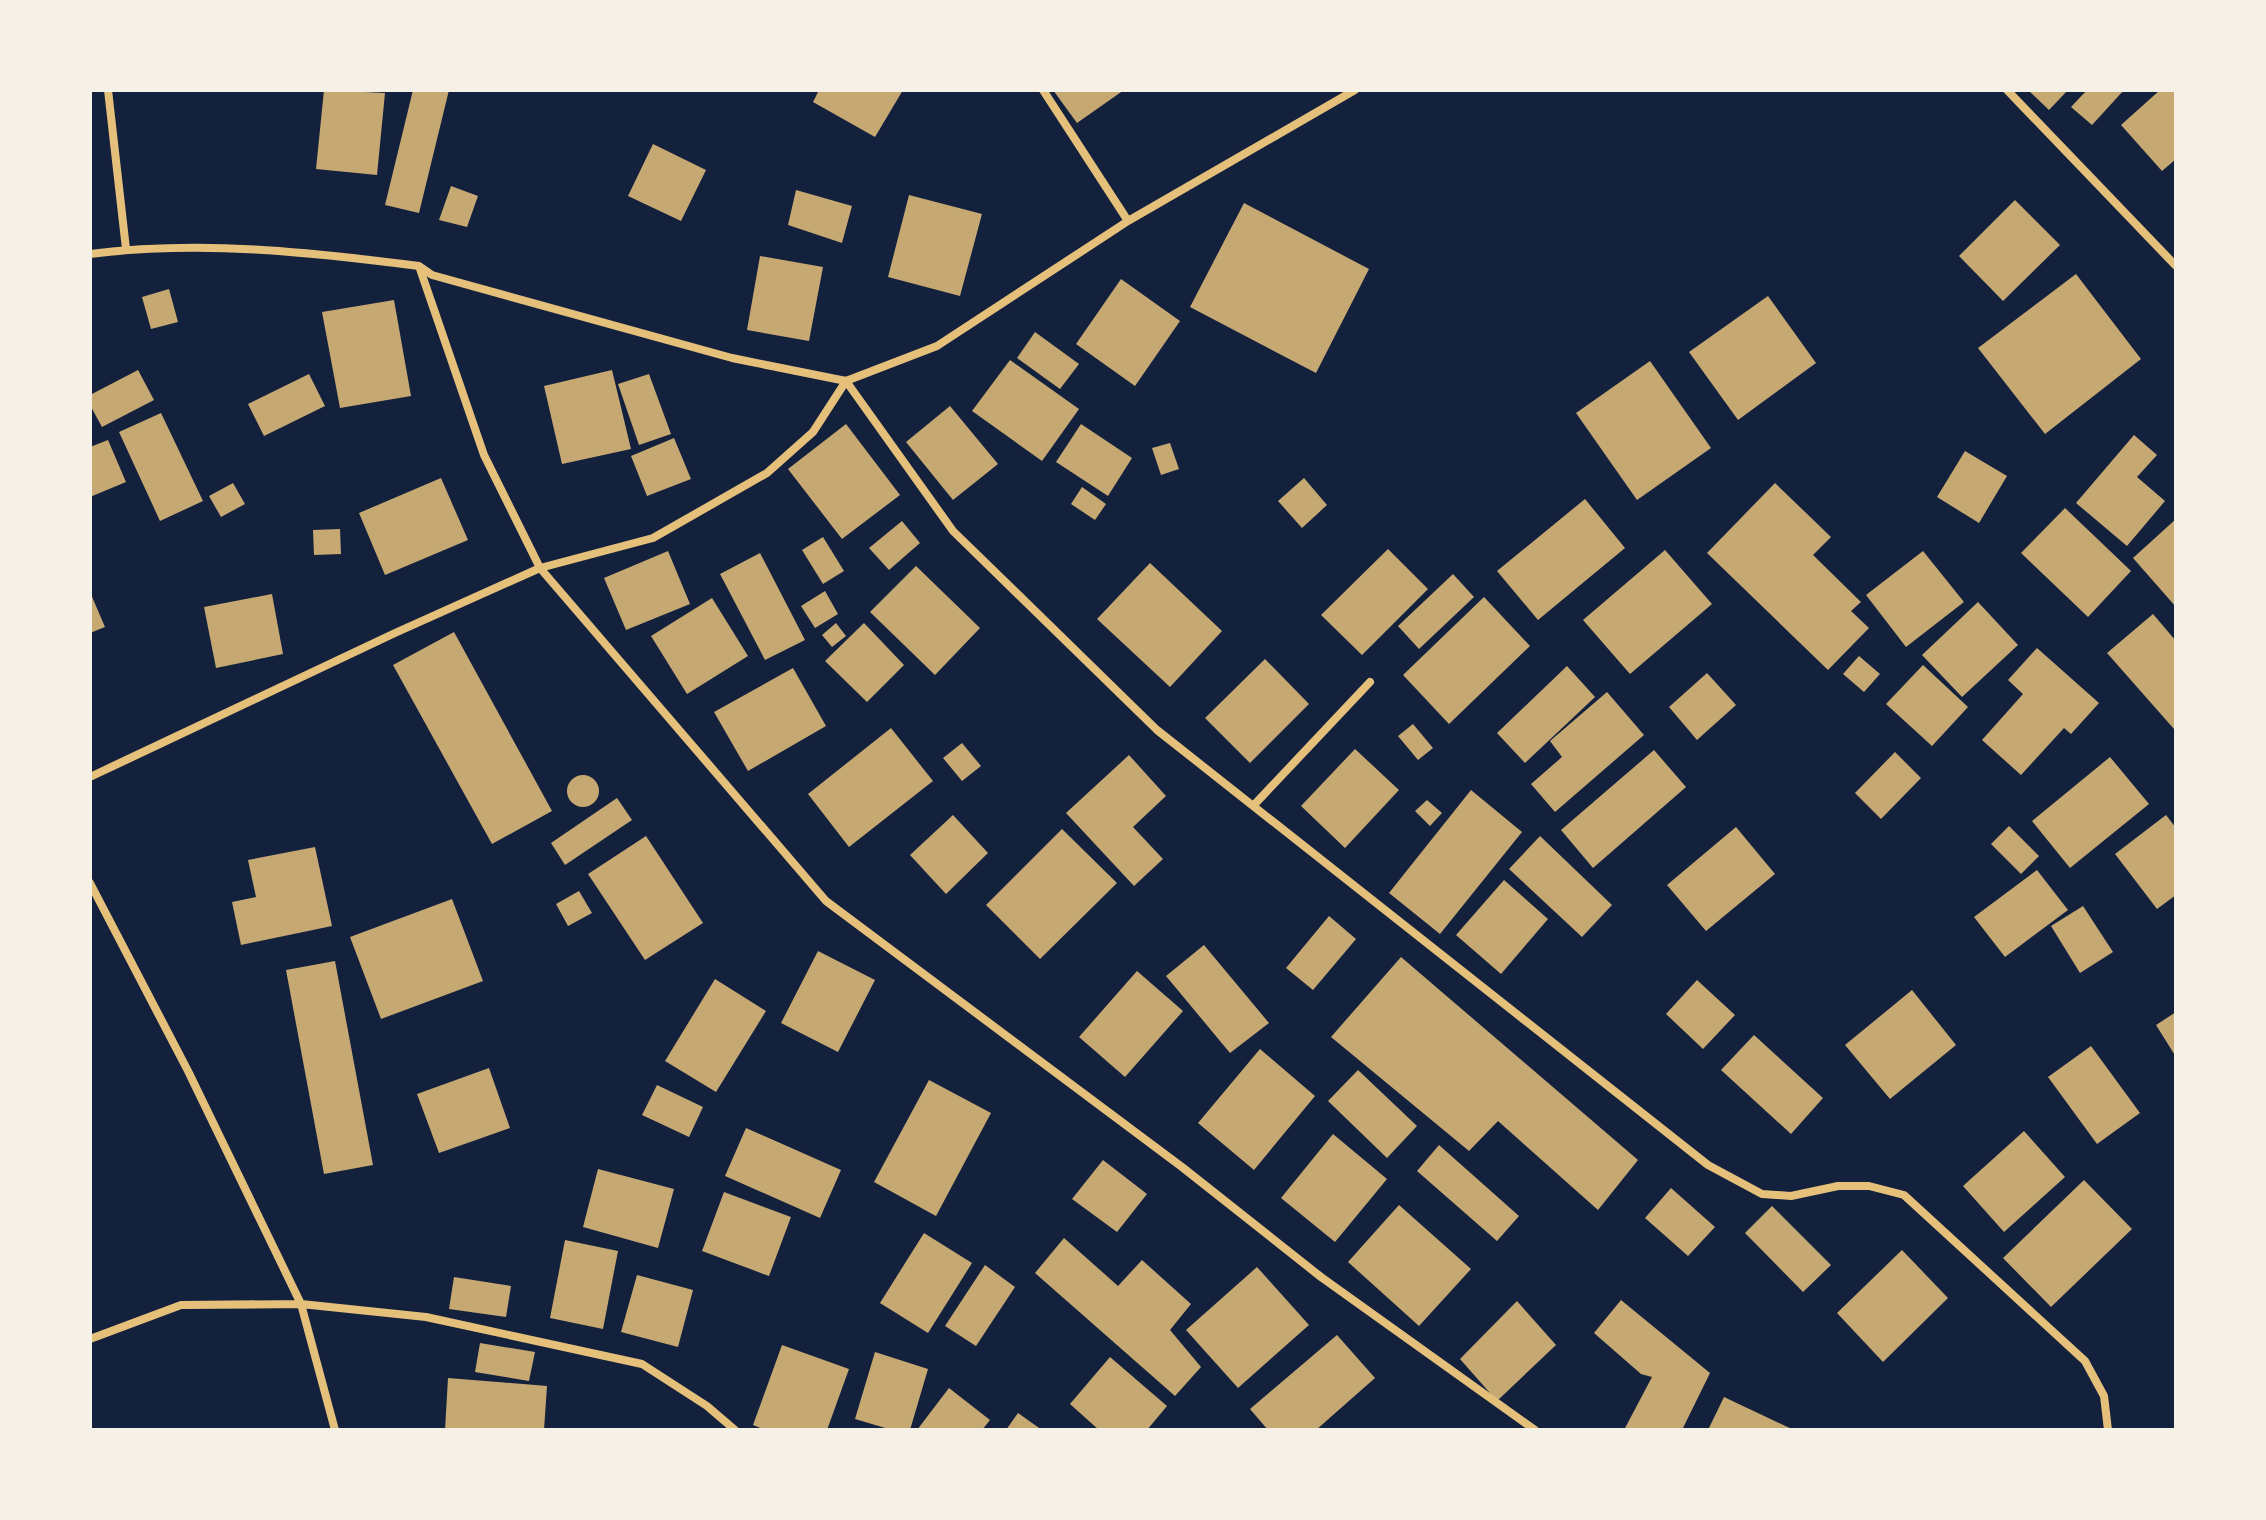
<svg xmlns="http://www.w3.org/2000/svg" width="2266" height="1520" viewBox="0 0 2266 1520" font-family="'Varela Round',sans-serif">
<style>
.building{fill:#c6a872}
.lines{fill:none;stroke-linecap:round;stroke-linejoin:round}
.minor{stroke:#e5c07b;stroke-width:8}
</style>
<rect width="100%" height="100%" fill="#14213d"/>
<path class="building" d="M324 90 385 93 377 175 316 169Z
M413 90H449L419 213 385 205Z
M819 90H903L875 137 813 102Z
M1053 90H1124L1077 123Z
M2028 90H2068L2049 110Z
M2087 90H2124L2092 125 2071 107Z
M2160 90H2176V159L2162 171 2121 125Z
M653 144 706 170 681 221 628 196Z
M451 186 478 196 467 227 439 220Z
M796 190 852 206 842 243 788 225Z
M909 195 982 214 960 296 888 277Z
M2015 200 2060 245 2003 301 1959 256Z
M1244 203 1369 269 1316 373 1190 307Z
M760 256 823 267 809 341 747 330Z
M2076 274 2141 359 2045 434 1978 348Z
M1121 279 1180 321 1135 386 1076 344Z
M169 289 178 322 151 329 142 297Z
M1768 296 1816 363 1738 420 1689 352Z
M394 300 411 396 340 408 322 312Z
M1035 332 1079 364 1060 389 1017 358Z
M1010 360 1079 409 1042 461 972 411Z
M1650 361 1711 448 1637 500 1576 413Z
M138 370 154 400 102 427 90 405V395Z
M612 370 631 449 562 464 544 386Z
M309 374 325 406 264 436 248 404Z
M649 374 671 434 639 445 618 384Z
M950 406 998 464 953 500 906 442Z
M161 413 203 501 160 521 119 432Z
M846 424 900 495 842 539 788 469Z
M1081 424 1132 458 1108 496 1056 462Z
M2134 435 2157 455 2137 477 2165 501 2127 546 2076 503Z
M674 438 691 479 647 496 631 456Z
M108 440 126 482 90 497V447Z
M1170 443 1179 469 1161 475 1152 448Z
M1965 451 2007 476 1979 523 1937 497Z
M441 478 468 540 385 575 359 513Z
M1304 478 1327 505 1302 528 1278 501Z
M233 483 245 504 221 517 209 496Z
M1775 483 1831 537 1813 555 1861 602 1851 611 1869 628 1828 670 1707 553Z
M1082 487 1106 504 1095 520 1071 504Z
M1585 499 1625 548 1538 620 1497 571Z
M2065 508 2131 571 2088 617 2021 553Z
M2176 519V607L2133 558Z
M902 521 920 543 889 570 869 548Z
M340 529 341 554 314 555 313 530Z
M823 537 844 571 823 584 802 550Z
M1388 549 1428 589 1362 655 1321 615Z
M1665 550 1712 604 1630 674 1583 620Z
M668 551 690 604 626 630 604 578Z
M1923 551 1964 602 1906 647 1866 595Z
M760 553 805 640 765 660 720 574Z
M1150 563 1222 631 1170 687 1097 619Z
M916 566 980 628 935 675 870 612Z
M1453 574 1474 597 1419 649 1398 626Z
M825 591 838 614 815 628 801 606Z
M90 592 105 627 90 633Z
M272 594 283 654 216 668 204 607Z
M1484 597 1530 646 1449 724 1403 675Z
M712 598 748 656 687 694 651 636Z
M1978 602 2018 645 1962 697 1922 655Z
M2153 614 2176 641V727L2174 729 2107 653Z
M836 623 846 636 832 647 822 635Z
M864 623 904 665 867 702 825 661Z
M454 632 552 811 492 844 393 665Z
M2037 648 2099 703 2071 734 2064 728 2021 775 1982 740 2023 694 2008 680Z
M1859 656 1880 674 1864 692 1843 674Z
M1265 659 1309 704 1250 763 1205 718Z
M1923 665 1968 707 1932 746 1886 704Z
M1567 666 1595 697 1525 763 1497 733Z
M793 668 826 726 748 771 714 712Z
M1707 673 1736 705 1697 740 1669 707Z
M1607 692 1644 735 1555 812 1531 784 1562 757 1550 741Z
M1413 724 1433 748 1418 760 1398 736Z
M891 728 933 781 849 847 808 794Z
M962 743 981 766 962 781 943 758Z
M1355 749 1399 790 1345 848 1301 806Z
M1654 750 1686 787 1593 868 1561 830Z
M1895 752 1921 778 1881 819 1855 793Z
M1129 755 1166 796 1133 827 1163 859 1134 886 1066 813Z
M2110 757 2149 804 2070 868 2032 821Z
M567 791a16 16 0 1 1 32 0a16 16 0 1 1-32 0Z
M1471 790 1522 832 1440 934 1389 893Z
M617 798 632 820 565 865 551 843Z
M1427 800 1442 813 1430 826 1415 811Z
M953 815 988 853 946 894 910 855Z
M2166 815 2176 828V895L2157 909 2115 854Z
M2009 826 2039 856 2021 874 1991 844Z
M1736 827 1775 874 1706 931 1667 885Z
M1062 829 1117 883 1040 959 986 905Z
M646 836 703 923 645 960 588 874Z
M1540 836 1612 905 1582 937 1509 869Z
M315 847 332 926 241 945 232 902 256 897 248 860Z
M2037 870 2068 910 2005 957 1974 917Z
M1504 880 1548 919 1501 974 1456 935Z
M579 891 592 913 568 926 556 904Z
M452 899 483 981 381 1019 350 937Z
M2083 906 2113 952 2080 973 2051 926Z
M1329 916 1356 939 1313 990 1286 968Z
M1204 945 1269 1023 1230 1053 1166 976Z
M818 951 875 980 838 1052 781 1023Z
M1401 957 1638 1160 1598 1210 1498 1121 1469 1151 1331 1037Z
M335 961 373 1165 324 1174 286 970Z
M1137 971 1183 1011 1125 1077 1079 1037Z
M715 979 766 1011 716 1092 665 1061Z
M1697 980 1735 1015 1703 1049 1666 1014Z
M1912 990 1956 1045 1890 1099 1845 1045Z
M2176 1012V1057L2156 1025Z
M1754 1035 1823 1098 1791 1134 1721 1070Z
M2091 1046 2140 1113 2097 1144 2048 1077Z
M1260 1049 1315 1096 1254 1170 1198 1123Z
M489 1068 510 1128 439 1153 417 1094Z
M1358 1070 1417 1126 1387 1158 1328 1101Z
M929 1080 991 1113 936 1216 874 1182Z
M657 1085 703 1107 689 1137 642 1115Z
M746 1128 841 1170 820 1218 725 1176Z
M2024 1131 2065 1177 2004 1232 1963 1186Z
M1333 1134 1387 1179 1335 1242 1281 1198Z
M1439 1145 1519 1216 1497 1241 1417 1171Z
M1103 1160 1147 1194 1117 1232 1072 1199Z
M598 1169 674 1189 658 1248 583 1227Z
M2084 1180 2132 1229 2051 1307 2003 1258Z
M1671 1188 1715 1227 1688 1256 1645 1218Z
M724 1192 791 1217 769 1276 702 1251Z
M1399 1205 1471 1269 1419 1326 1348 1262Z
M1772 1206 1831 1265 1803 1292 1745 1233Z
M924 1233 972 1263 928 1333 880 1303Z
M1064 1238 1118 1286 1142 1260 1191 1304 1170 1330 1201 1367 1175 1396 1035 1273Z
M565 1240 618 1251 603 1329 550 1318Z
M1902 1250 1948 1298 1883 1362 1837 1313Z
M985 1265 1015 1287 976 1346 945 1326Z
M1257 1267 1309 1325 1238 1388 1186 1330Z
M637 1275 693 1290 678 1347 621 1332Z
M454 1277 511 1286 506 1317 449 1309Z
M1621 1300 1710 1373 1682 1430H1624L1652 1377 1641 1374 1594 1333Z
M1517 1301 1556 1345 1497 1401 1460 1359Z
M1337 1335 1375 1378 1316 1430H1268L1250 1409Z
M480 1343 535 1352 529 1381 475 1372Z
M782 1345 849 1369 827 1430H765L753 1425Z
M875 1352 928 1369 910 1430H892L855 1419Z
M1110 1357 1167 1406 1147 1430H1099L1070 1404Z
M448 1378 547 1386 544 1430H445Z
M949 1388 990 1420 982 1430H917Z
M1724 1397 1794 1430H1708Z
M1018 1413 1042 1430H1006Z"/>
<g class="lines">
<path class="minor" d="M108 90 126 249
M1043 90 1128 221
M2007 90 2176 266
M90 254C201 240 309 252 419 266L432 275 732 358 846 381 937 346 1128 221 1355 90
M419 266 484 455 540 568 826 901 1182 1167 1321 1277 1535 1430
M90 777 395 633 540 568 653 538 767 473 813 432 846 381 953 531 1157 730 1708 1165 1762 1194 1791 1196 1838 1186H1869L1904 1195 2085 1361 2104 1396 2108 1430
M1254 805 1370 682
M90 883 188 1071 301 1304 335 1430
M90 1339 181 1305 301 1304 426 1317 642 1364 707 1406 735 1430"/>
</g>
<rect width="2266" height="1520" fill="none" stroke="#f6f1e7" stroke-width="184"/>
</svg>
